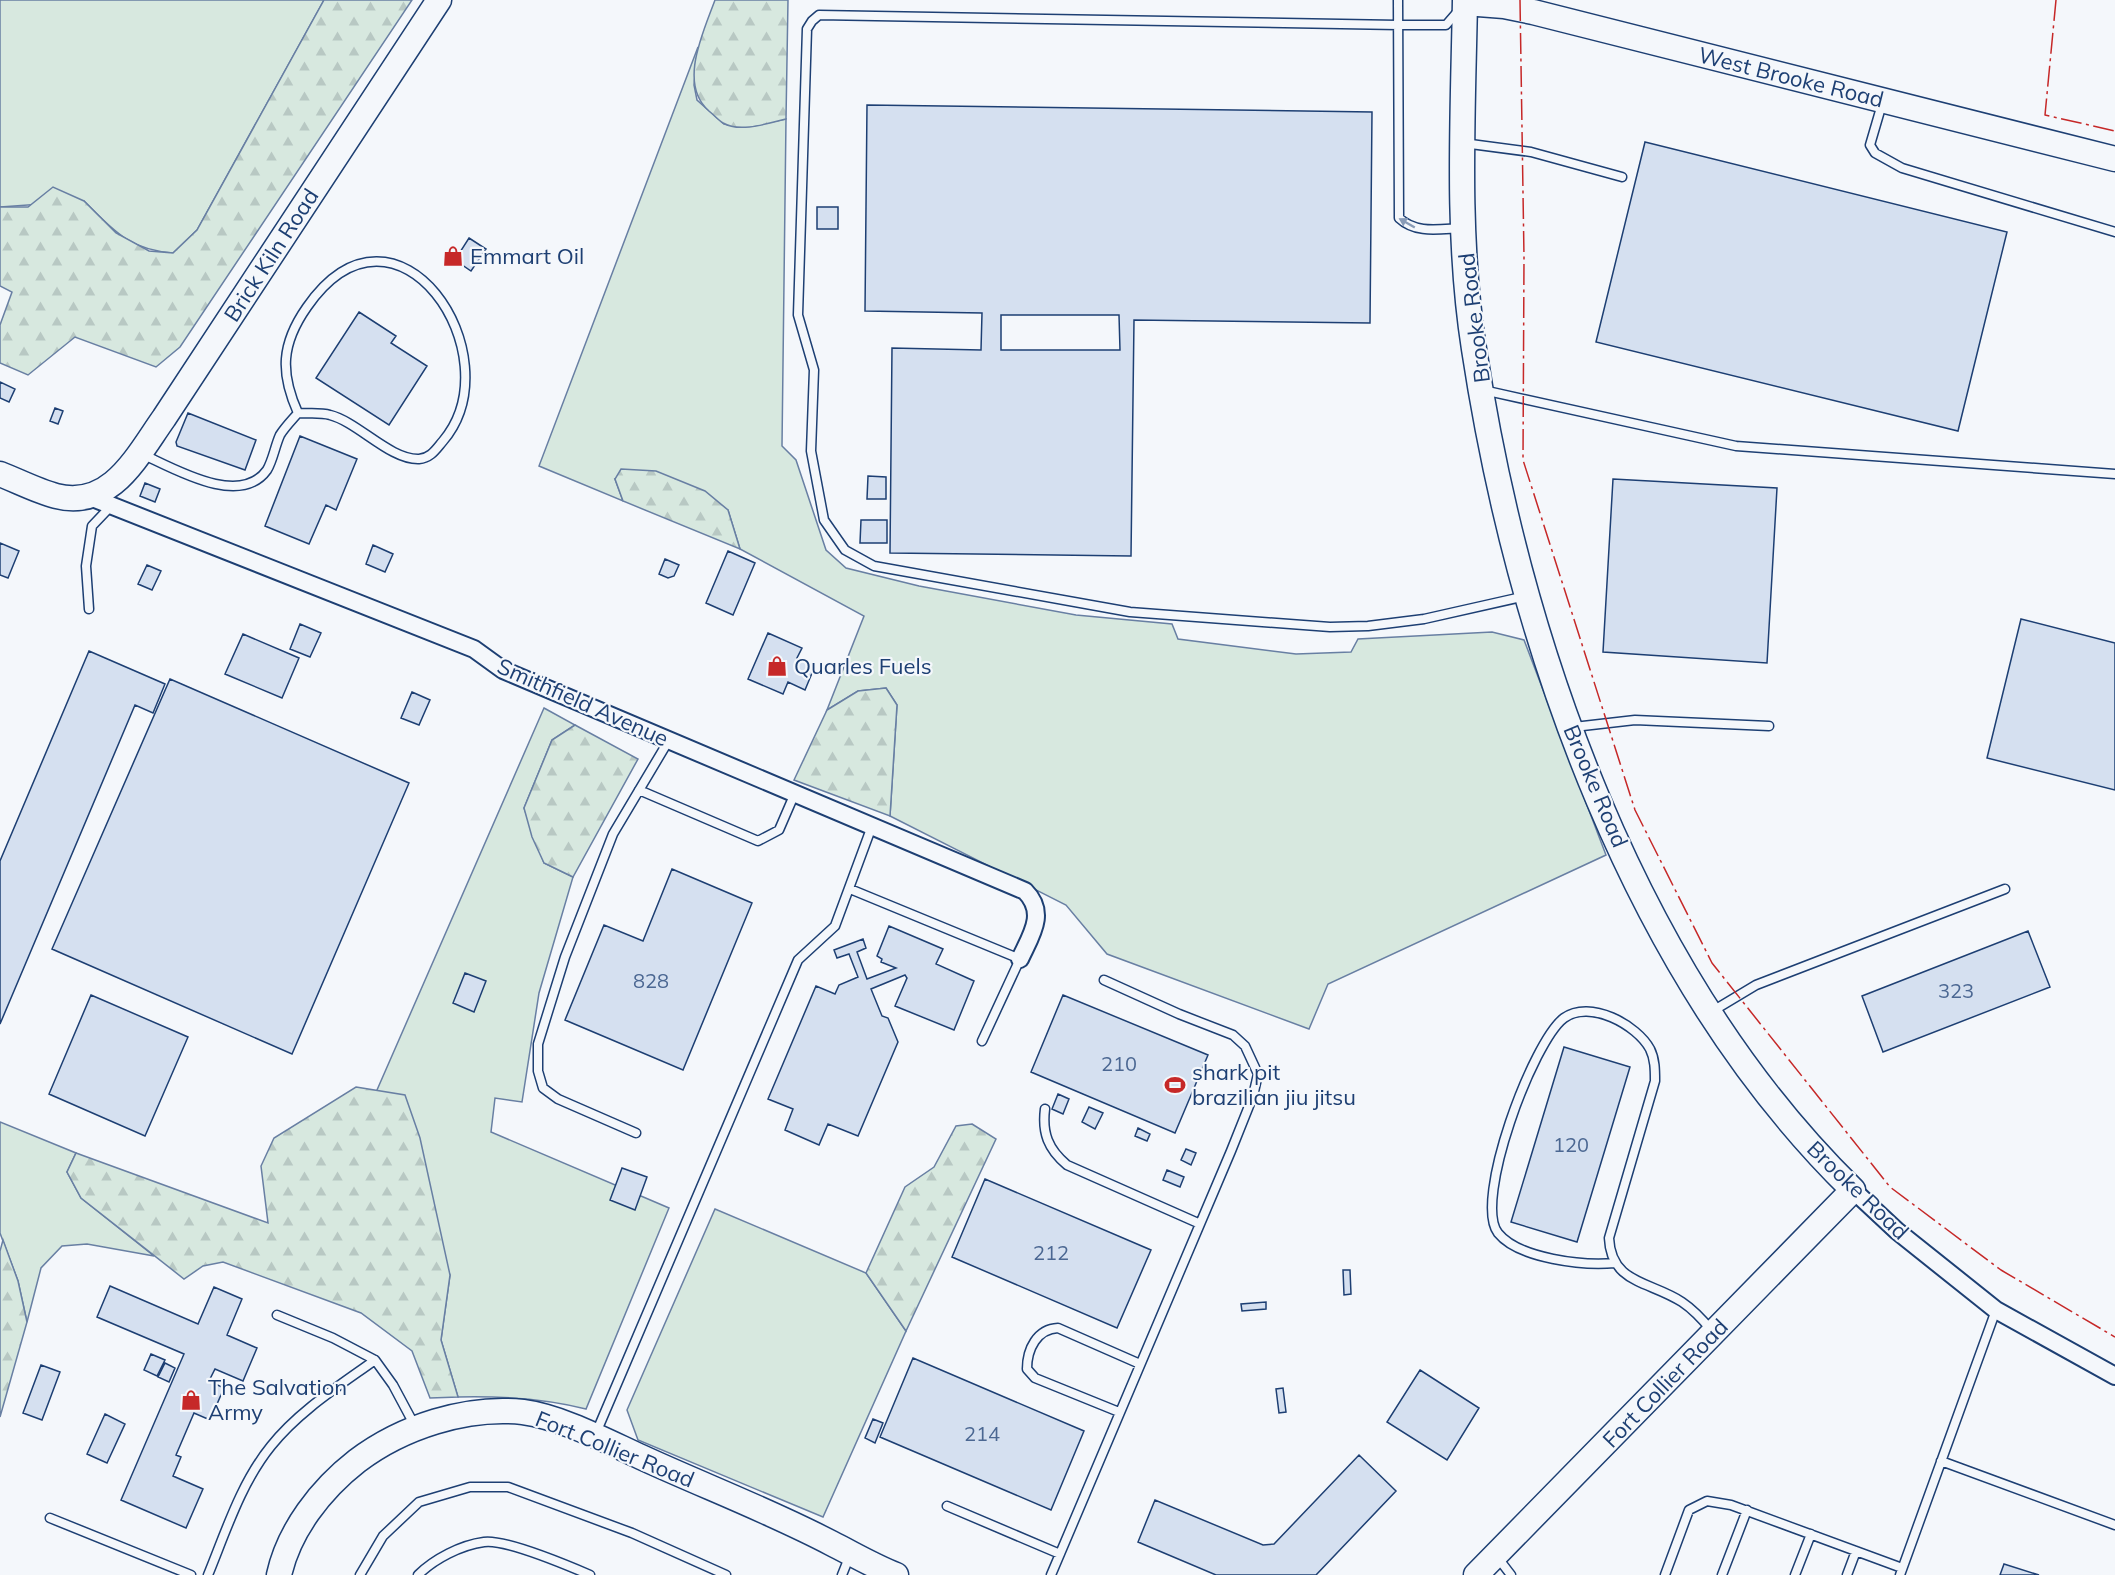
<svg xmlns="http://www.w3.org/2000/svg" width="2115" height="1575" viewBox="0 0 2115 1575" font-family="Mulish,sans-serif">
<style>
.grass{fill:#d7e8df;stroke:#687fa3;stroke-width:1.5}
.forest{fill:url(#forest-firs);stroke:#687fa3;stroke-width:1.5}
.building{fill:#d5e0f0;stroke:#1d3f73;stroke-width:1.5;fill-rule:evenodd}
.lines{fill:none;stroke-linecap:round;stroke-linejoin:round}
.lane-casing{stroke:#1d3f73;stroke-width:11}
.street-casing{stroke:#1d3f73;stroke-width:20}
.secondary-casing{stroke:#1d3f73;stroke-width:27}
.lane{stroke:#f4f7fb;stroke-width:8}
.street{stroke:#f4f7fb;stroke-width:16}
.secondary{stroke:#f4f7fb;stroke-width:24}
.power{stroke:#c62828;stroke-width:1.5;stroke-dasharray:21 4.5 3 4.5;stroke-linecap:butt}
.oneway{fill:#889bb7}
.labels{text-anchor:middle;stroke-width:4.5;stroke-linejoin:round;paint-order:stroke}
.number-label{font-size:20px;fill:#4b6792}
.street-label{font-size:22px;fill:#1d3f73;stroke:#f4f7fb}
.poi-label{font-size:22px;fill:#1d3f73;stroke:#f4f7fb;text-anchor:start}
</style>
<defs>
<pattern id="forest-firs" width="22" height="20" patternUnits="userSpaceOnUse" patternTransform="scale(1.5)"><rect width="22" height="20" fill="#d7e8df"/><path d="M5 1l3.5 6h-7zM16 11l3.5 6h-7z" fill="#b8c8c3"/></pattern>
</defs>
<rect width="100%" height="100%" fill="#f4f7fb"/>
<path class="grass" d="M0 0H324L197 230 173 253C129 250 113 230 84 201L0 207Z
M698 47 694 85 697 100 724 124 753 126 786 119 782 446 796 460 826 550 846 568 919 586 1076 615 1172 624 1178 639 1296 654 1351 652 1358 639 1492 632 1524 640 1606 855 1328 984 1309 1029 1107 954 1066 905 890 816 897 705 886 688 858 691 827 710 864 616 740 549 728 510 615 479 623 501 539 466Z
M544 708 575 725 552 740 524 808 544 863 573 877 539 993 522 1102 495 1098 491 1132 669 1208 586 1409C543 1398 502 1396 458 1397L441 1340 450 1275 377 1090Z
M0 1122 76 1153 67 1172 81 1198 154 1256 87 1244 62 1246 41 1268 27 1322 18 1281 0 1233Z
M715 1209 866 1273 906 1331 823 1517 638 1440 627 1410Z"/>
<path class="forest" d="M324 0H412L180 347 156 367 75 337 28 375 0 363V325L12 292 0 286V207H28L53 187 84 201 116 233 149 251 173 253 197 230Z
M715 0H788L786 119C769 123 740 133 723 123 718 120 714 115 709 111 678 84 703 33 715 0Z
M621 469 656 471 705 491 728 510 740 549 623 501 615 479Z
M886 688 897 705 890 816 794 780 827 710 858 691Z
M575 725 638 759 573 877 544 863 532 837 524 808 552 740Z
M356 1087 405 1095 420 1138 450 1275 441 1340 458 1397 430 1398 412 1351 361 1313 223 1262 203 1266 184 1279 81 1198 67 1172 76 1153 268 1223 261 1166 274 1138Z
M972 1124 996 1139 906 1331 866 1273 905 1187 934 1167 956 1126Z
M3 1240 18 1281 27 1322 0 1417V1251Z"/>
<path class="building" d="M867 105 1372 112 1370 323 1134 320 1131 556 890 553 892 348 981 350 982 313 865 311ZM1001 315H1119L1120 350H1001Z
M1645 142 2007 232 1958 431 1596 342Z
M817 207H838V229H817Z
M469 238 486 249 471 271 455 260Z
M359 312 396 336 391 343 427 366 389 425 316 378Z
M0 382 15 389 9 402 0 398Z
M55 408 63 411 58 424 50 421Z
M188 413 256 440 245 470 177 446 176 442Z
M300 436 357 459 336 510 326 505 309 544 265 526Z
M868 476 886 477V499H867Z
M1613 479 1777 488 1767 663 1603 652Z
M145 483 160 489 155 502 140 496Z
M861 520H887V543H860Z
M0 543 19 551 8 578 0 575Z
M373 545 393 554 385 572 366 564Z
M728 551 755 563 733 615 706 603Z
M665 559 679 565 674 576 668 578 659 574Z
M147 565 161 571 152 590 138 584Z
M2021 619 2115 643V790L1987 758Z
M300 624 321 633 310 657 290 649Z
M768 633 802 648 797 658 815 666 805 690 788 682 783 694 748 679Z
M243 634 299 658 282 698 225 674Z
M89 651 165 684 153 713 135 705 0 1024V861Z
M170 679 409 783 292 1054 52 949Z
M412 692 430 700 419 725 401 718Z
M672 869 752 903 683 1070 565 1020 604 925 643 941Z
M889 926 943 949 936 964 974 981 954 1030 895 1006 907 978 905 975 871 989 882 1016 888 1018 898 1042 858 1136 828 1124 819 1145 785 1130 793 1109 768 1099 816 986 835 994 839 985 858 977 849 954 837 958 834 950 863 939 866 948 857 952 867 979 896 968 881 962 882 959 877 956Z
M2028 931 2050 987 1883 1052 1862 996Z
M465 973 486 981 474 1012 453 1003Z
M91 995 188 1037 145 1136 49 1094Z
M1063 995 1208 1055 1175 1133 1031 1072Z
M1564 1047 1630 1067 1577 1242 1511 1222Z
M1058 1094 1069 1099 1063 1114 1052 1109Z
M1089 1107 1103 1113 1095 1129 1082 1122Z
M1138 1128 1150 1134 1147 1141 1135 1136Z
M1186 1149 1196 1153 1191 1165 1181 1160Z
M622 1168 647 1177 635 1210 610 1200Z
M1167 1170 1184 1177 1180 1187 1163 1180Z
M985 1179 1151 1250 1117 1328 952 1257Z
M1343 1270H1350L1351 1294 1344 1295Z
M110 1286 198 1324 214 1287 242 1299 227 1335 257 1348 243 1381 215 1369 209 1381 224 1388 210 1420 194 1413 176 1455 181 1457 173 1476 203 1489 186 1528 121 1500 184 1354 97 1317Z
M1266 1302V1309L1242 1311 1241 1304Z
M151 1354 165 1360 157 1376 144 1370Z
M913 1358 1084 1431 1051 1510 880 1437Z
M165 1363 175 1368 169 1382 158 1377Z
M41 1365 60 1372 42 1420 23 1413Z
M1420 1370 1479 1408 1447 1460 1387 1422Z
M1283 1388 1286 1412 1279 1413 1276 1389Z
M105 1414 125 1424 107 1463 87 1454Z
M873 1419 883 1423 875 1443 865 1438Z
M1359 1455 1396 1491 1316 1575H1216L1138 1542 1155 1500 1263 1545 1274 1544Z
M2004 1564 2039 1575H2000Z"/>
<g class="lines">
<g class="lane-casing">
<path id="lane" d="M1398 0 1399 218C1416 234 1439 229 1461 228
M1459 10 1446 25H1398L819 15 812 21 807 29 798 315 814 370 811 451 824 520 845 550 874 566 1130 612 1330 627 1368 626 1424 619 1526 596
M1882 104 1870 145 1875 153 1902 168 2115 232
M1463 143 1531 152 1622 177
M1483 390 1736 446 2115 474
M142 454C173 468 240 508 267 470 273 460 275 446 280 435 285 427 292 420 298 413 308 414 320 412 330 415 358 422 390 460 419 459 431 458 436 449 443 441 515 356 397 178 307 307 281 344 280 373 298 413
M89 609 86 566 92 526 112 505
M1574 727 1635 720 1769 726
M639 790 758 841 779 830 795 793
M850 889 1020 959 982 1041
M1711 1012 1756 985 2005 889
M1045 1109C1042 1133 1048 1149 1067 1165L1198 1223
M636 1133 558 1099 543 1088 538 1071V1044L565 957 613 834 669 740
M1615 1263C1584 1266 1519 1259 1498 1233 1473 1201 1533 1041 1564 1018 1590 999 1637 1025 1650 1049 1655 1059 1655 1070 1655 1081L1609 1238C1611 1284 1650 1281 1682 1302 1694 1310 1703 1320 1712 1331
M277 1315 333 1338 375 1360
M1119 1412 1035 1378 1027 1369C1027 1349 1037 1329 1058 1328L1140 1364
M596 1433 798 960 835 926 872 826
M1941 1461 2115 1525
M947 1506 1060 1554
M50 1518 191 1575
M1498 1558 1511 1575
M208 1575C226 1531 241 1483 271 1446 299 1411 339 1386 375 1360L393 1385 416 1428
M360 1575 383 1536 419 1502 470 1487H508L632 1533 726 1575
M418 1575C434 1559 461 1545 484 1542 505 1539 569 1566 590 1575
M842 1575 850 1555
M1051 1575 1231 1151 1253 1096 1258 1074 1245 1046 1233 1035 1179 1014 1104 980
M1665 1575 1689 1510 1707 1501 1731 1505 1902 1568
M1722 1575 1747 1510
M1795 1575 1811 1534
M1847 1575 1856 1551
M1900 1575 1996 1310"/>
</g>
<g class="street-casing">
<path id="street" d="M90 497 474 649 503 670 1025 891C1047 913 1031 935 1020 959
M1853 1190 1897 1231 1996 1310 2115 1376"/>
</g>
<g class="secondary-casing">
<path id="secondary" d="M1465 0C1463 116 1456 234 1474 349 1519 645 1635 977 1853 1190L1476 1575
M1465 3 1504 6 1533 12 2115 159
M0 474C18 481 37 491 56 496 111 510 137 456 164 418L439 0
M279 1575C289 1530 321 1489 357 1461 402 1427 466 1406 523 1412 561 1417 606 1441 641 1457 704 1486 770 1511 831 1543 853 1554 873 1566 896 1575"/>
</g>
<use href="#lane" class="lane"/>
<use href="#street" class="street"/>
<use href="#secondary" class="secondary"/>
<path class="power" d="M1520 0 1524 257 1523 460 1635 810 1712 963 1890 1187 2001 1270 2115 1337
M2056 0 2045 115 2115 131"/>
</g>
<defs><path id="oneway-solid" d="M-6-.8H1V-3.2L6.5 0L1 3.2V.8H-6Z" transform="scale(1.5)"/></defs>
<use class="oneway" href="#oneway-solid" transform="translate(1407 223) rotate(-150)"/>
<defs>
<g id="shop-bare" transform="scale(1.62)"><path d="M-5-2.5h2.3a2.7 3.5 0 0 1 5.4 0H5L5.5 6h-11ZM-1.5-2.5h3a1.5 2.3 0 0 0-3 0Z" fill="#c62828" stroke="#f4f7fb" stroke-width="2.5" paint-order="stroke"/></g>
<g id="stadium-bare" transform="scale(1.62)"><path d="M0-5a6.5 5 0 1 0 0 10a6.5 5 0 1 0 0-10ZM-3.5-1.8h7v3.6h-7Z" fill="#c62828" stroke="#f4f7fb" stroke-width="2.5" paint-order="stroke"/></g>
</defs>
<g fill-rule="evenodd">
<use href="#shop-bare" x="453" y="256"/>
<use href="#shop-bare" x="777" y="666"/>
<use href="#stadium-bare" x="1175" y="1085"/>
<use href="#shop-bare" x="191" y="1400"/>
</g>
<g class="labels">
<g class="number-label">
<text x="651" y="988">828</text>
<text x="1956" y="998">323</text>
<text x="1119" y="1071">210</text>
<text x="1571" y="1152">120</text>
<text x="1051" y="1260">212</text>
<text x="982" y="1441">214</text>
</g>
<g class="street-label">
<text transform="translate(1791 77) rotate(14)" y="8">West Brooke Road</text>
<text transform="translate(271 255) rotate(-57)" y="8">Brick Kiln Road</text>
<text transform="translate(1474 318) rotate(-97)" y="8">Brooke Road</text>
<text transform="translate(583 702) rotate(24)" y="8">Smithfield Avenue</text>
<text transform="translate(1596 786) rotate(67)" y="8">Brooke Road</text>
<text transform="translate(1858 1190) rotate(44)" y="8">Brooke Road</text>
<text transform="translate(1665 1383) rotate(-46)" y="8">Fort Collier Road</text>
<text transform="translate(615 1449) rotate(22)" y="8">Fort Collier Road</text>
</g>
<g class="poi-label">
<text x="470" y="264">Emmart Oil</text>
<text x="794" y="674">Quarles Fuels</text>
<text x="1192" y="1080">shark pit<tspan x="1192" dy="25">brazilian jiu jitsu</tspan></text>
<text x="208" y="1395">The Salvation<tspan x="208" dy="25">Army</tspan></text>
</g>
</g>
</svg>
